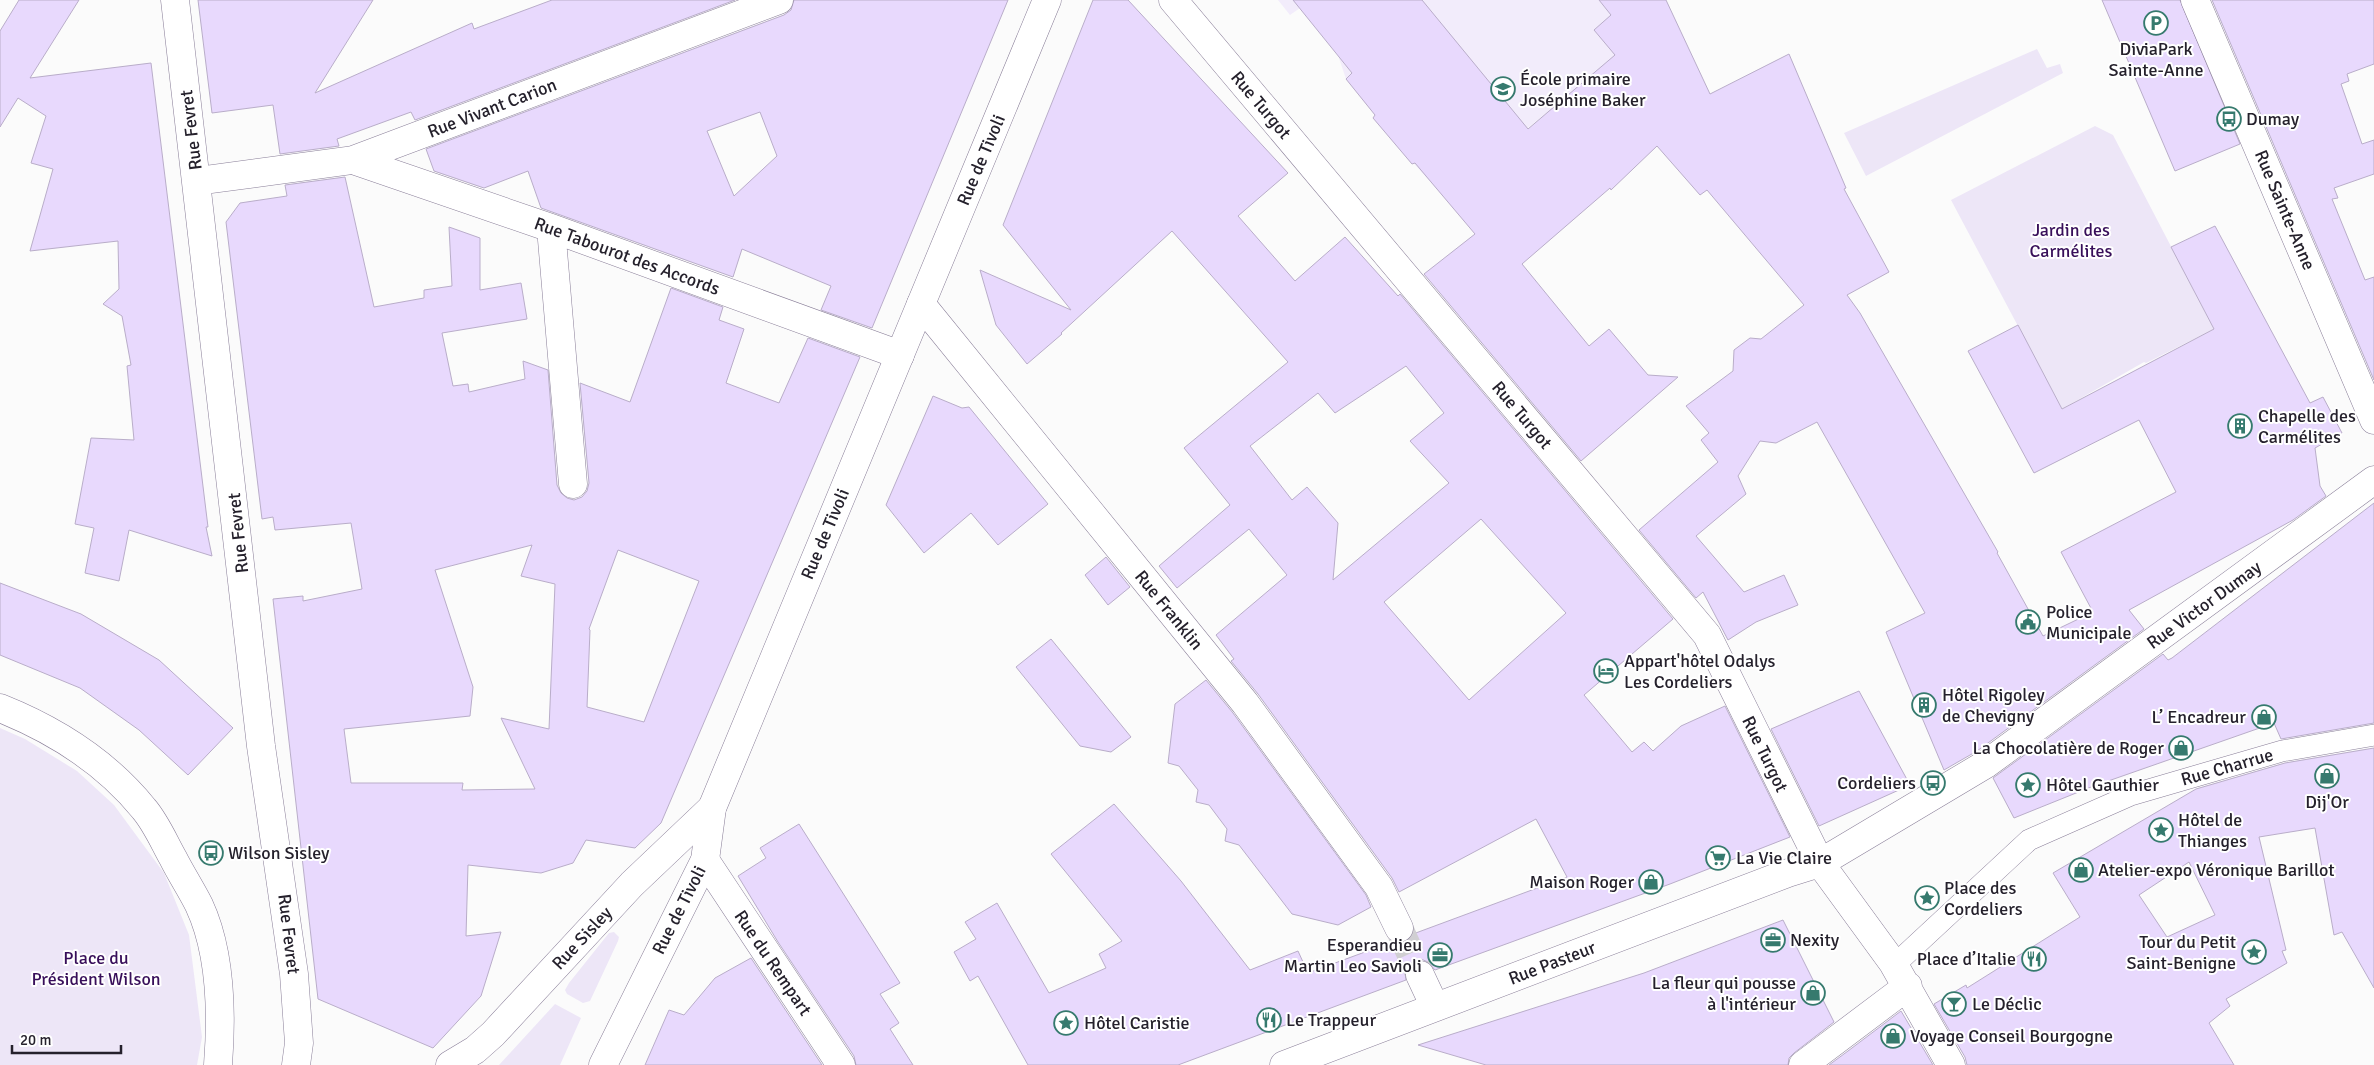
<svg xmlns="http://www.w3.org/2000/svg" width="2374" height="1065" viewBox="0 0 2374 1065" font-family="Signika,sans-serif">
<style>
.built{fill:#f2ecfb}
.green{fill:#ede6f7}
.building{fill:#e8d9fd;stroke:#b9adc9;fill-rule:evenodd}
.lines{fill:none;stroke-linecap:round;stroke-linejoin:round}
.minor-tunnel{stroke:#d0cfd2;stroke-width:28;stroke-dasharray:28 14;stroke-linecap:butt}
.pedestrian-casing{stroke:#897e98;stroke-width:22}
.minor-casing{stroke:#897e98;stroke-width:29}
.tertiary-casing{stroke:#897e98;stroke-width:29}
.secondary-casing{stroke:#897e98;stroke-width:29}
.pedestrian{stroke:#fff;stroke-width:21}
.minor{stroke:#fff;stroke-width:28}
.tertiary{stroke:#fff;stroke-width:28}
.secondary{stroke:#fff;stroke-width:28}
.labels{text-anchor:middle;stroke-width:4;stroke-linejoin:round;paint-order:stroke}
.poi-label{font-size:18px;fill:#25212c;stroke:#fff;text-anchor:start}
.street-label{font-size:18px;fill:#25212c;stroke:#fff}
.park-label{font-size:18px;fill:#380f5a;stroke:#fff}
</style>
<rect width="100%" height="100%" fill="#fbfbfb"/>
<path class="built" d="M1278 0H1599L1665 78 1545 114 1443 196 1373 118 1375 115 1346 79 1338 55 1300 8 1290 15Z"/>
<path class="green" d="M2037 49 2047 68 2060 64 2063 73 1866 176 1844 133Z
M2095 126 2113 135 2214 329 2146 363 2144 362 2062 409 1951 200Z
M0 728 25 739 77 771 114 805 164 873 189 935 202 1037 197 1065H0Z
M614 932 619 937 618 941 590 1001 583 1003 567 994 565 990 569 983 609 933Z
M555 1004 581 1018 560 1065H499Z"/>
<path class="building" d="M19 0H79L30 78 151 63 208 527H206L212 556 129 530 119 581 85 573 94 528 75 524 91 438 134 440 127 366 131 365 122 316 103 304 119 289 118 241 30 251 53 169 31 163 46 116 18 98 0 127V31Z
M198 0H373L315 93 472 23 474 29 552 0H735L415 120 411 112 337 139 339 146 280 154 273 105 212 113Z
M794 0H1008L872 328 821 310 831 286 742 249 733 277 541 208 528 171 484 188 434 171 426 149 784 15 791 10ZM760 112 777 156 734 196 707 131Z
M1093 0H1128L1288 173 1238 216 1295 281 1345 237 1398 296 1400 294 1673 619 1584 695 1632 752 1644 742 1653 751 1681 726 1725 706 1790 837 1670 884 1435 970 1428 962 1421 959 1414 961 1407 966 1405 973 1406 980 1178 1065H1028L978 976 970 981 954 952 976 939 965 922 997 903 1049 993 1106 968 1099 954 1122 941 1051 854 1114 804 1181 881 1250 970 1298 951 1308 973 1392 942H1405L1413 934 1567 877 1536 819 1399 892 1392 878 1258 694 1231 661 1234 659 1216 635 1287 575 1249 529 1177 588 1159 566 1230 505 1184 448 1288 362 1172 231 1061 333 1062 334 1027 364 996 325 980 270 1071 310 1003 225ZM1406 366 1444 413 1410 441 1449 483 1333 580 1338 523 1307 487 1292 500 1250 446 1318 393 1335 413ZM1481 519 1566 613 1469 700 1384 602Z
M1293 0H1422L1528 129 1615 55 1594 30 1611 15 1599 0H1666L1710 94 1789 54 1846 188 1844 189 1889 272 1847 295 1860 313 1998 552 1997 553 2043 636 2093 612 2061 552 2176 492 2139 420 2034 473 1968 351 2018 325 2062 409 2214 329 2171 247 2215 226 2310 403 2323 397 2342 433 2315 448 2320 486 2326 496 2293 520 2129 610 2144 629 1977 751 1944 770 1886 632 1925 613 1817 422 1776 443 1760 441 1738 476 1746 494 1696 536 1744 592 1784 575 1798 605 1756 622 1728 640 1703 592 1696 598 1639 530 1718 462 1701 440 1709 433 1686 406 1733 371 1734 350 1750 338 1761 339 1804 305 1707 190 1700 195 1657 146 1611 190 1610 188 1522 264 1589 346 1609 329 1648 375 1678 377 1581 461 1424 274 1475 234 1415 163 1412 164 1373 118 1375 115 1346 79 1352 73Z
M2102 0H2180L2240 144 2175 171Z
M2212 0H2374V64L2347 74 2349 81 2341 84 2362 144 2374 140V174L2334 188 2338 198 2332 199 2365 280 2374 277V380Z
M345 177 374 307 424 298V290L452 286 449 227 480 238V290L521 283 527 319 442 333 453 386 468 384 469 392 525 379 523 361 548 370 557 485 561 493 567 498 574 500 582 497 587 491 589 483 580 383 630 402 671 288 723 307 719 320 744 329 726 383 779 403 808 338 860 357 661 823 635 848 586 840 573 863 541 873 468 865 466 936 501 932 481 996 433 1048 318 999 273 599 303 596V601L362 589 351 523 275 530 273 517 262 519 226 222 240 203 287 196 285 185ZM532 545 521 576 555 584 549 729 501 718 535 789 462 790 463 783H351L344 729 470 716 473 687 435 570ZM618 550 699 581 644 722 587 707 590 630 589 629Z
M933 396 962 408 969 407 1048 504 998 545 971 513 924 553 886 505Z
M2374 503V723L2281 739 2274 723 2091 787 2014 818 1993 778 2163 654 2168 660 2172 658Z
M1106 557 1130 587 1108 605 1085 575Z
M0 583 81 614 159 660 233 728 188 775 139 730 80 688 0 655Z
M1051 639 1131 737 1111 752 1080 746 1016 667Z
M1206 680 1233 713 1366 895 1371 907 1338 925 1292 914 1239 845 1225 841 1227 829 1209 805 1196 802 1198 790 1179 766 1168 763 1175 704Z
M1859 691 1910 785 1819 826 1771 729Z
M2374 748V988L2342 932 2334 935 2315 828 2259 837 2286 950 2282 951 2287 963 2226 999 2230 1006 2209 1023 2234 1065H1967L1965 1057 1934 1004 1966 985 1967 988 2080 917 2053 873 2196 789 2285 763ZM2189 862 2215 915 2167 937 2139 895Z
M799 824 900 983 880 994 899 1023 890 1029 913 1065H856L854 1056 778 942 738 876 766 858 760 848Z
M1783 920 1834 1022 1794 1053 1789 1058 1788 1065H1486L1418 1045 1644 973Z
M751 958 822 1065H645L669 1010 684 1015 715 978Z
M1901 1011 1933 1065H1829L1848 1051Z"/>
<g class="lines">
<path class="minor-tunnel" d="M1399 928 1420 975"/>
<g class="pedestrian-casing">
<path id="pedestrian" d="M1893 963 1903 957 2029 840 2131 795 2282 751 2374 735"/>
</g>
<g class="minor-casing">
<path id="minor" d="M1173 0 1707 635 1820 863 1893 963 1951 1065
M2195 0 2374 420
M353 160 551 228 900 355
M197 181 353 160 779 0
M551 228 573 484
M921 304 1245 703 1379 887 1399 928
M705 860 841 1065
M1420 975 1435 1007
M450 1065 475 1050 493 1034 632 884 712 808
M1284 1065 1788 873 1820 863 1986 764 2374 480
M1803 1065 1908 986"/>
</g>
<g class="tertiary-casing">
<path id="tertiary" d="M603 1065 705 860 712 808 1047 0"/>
</g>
<g class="secondary-casing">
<path id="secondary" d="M175 0 261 746 294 974 299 1043 296 1065
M0 708C55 730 106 762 144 809 156 823 164 842 173 858 181 874 191 889 199 905 221 952 222 1014 218 1065"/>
</g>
<use href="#pedestrian" class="pedestrian"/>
<use href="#minor" class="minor"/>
<use href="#tertiary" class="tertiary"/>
<use href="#secondary" class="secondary"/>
</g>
<defs>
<g id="parking-ring" transform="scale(1.25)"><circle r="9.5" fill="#fff" stroke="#367a6e" stroke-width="1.5"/><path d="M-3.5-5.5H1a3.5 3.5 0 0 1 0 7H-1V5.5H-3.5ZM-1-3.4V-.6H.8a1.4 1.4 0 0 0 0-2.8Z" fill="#367a6e"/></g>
<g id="school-ring" transform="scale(1.25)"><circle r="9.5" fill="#fff" stroke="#367a6e" stroke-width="1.5"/><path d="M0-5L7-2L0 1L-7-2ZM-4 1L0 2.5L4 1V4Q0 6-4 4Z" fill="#367a6e"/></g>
<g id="bus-ring" transform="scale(1.25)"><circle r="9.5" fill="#fff" stroke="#367a6e" stroke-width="1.5"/><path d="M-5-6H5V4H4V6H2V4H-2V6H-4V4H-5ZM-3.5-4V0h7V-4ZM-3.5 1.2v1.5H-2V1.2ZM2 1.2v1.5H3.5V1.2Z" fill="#367a6e"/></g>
<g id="building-ring" transform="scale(1.25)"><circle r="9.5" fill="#fff" stroke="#367a6e" stroke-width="1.5"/><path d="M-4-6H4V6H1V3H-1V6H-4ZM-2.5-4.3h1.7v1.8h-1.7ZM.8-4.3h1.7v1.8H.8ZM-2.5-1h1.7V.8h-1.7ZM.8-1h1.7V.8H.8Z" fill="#367a6e"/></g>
<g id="civic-ring" transform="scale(1.25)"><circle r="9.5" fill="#fff" stroke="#367a6e" stroke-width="1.5"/><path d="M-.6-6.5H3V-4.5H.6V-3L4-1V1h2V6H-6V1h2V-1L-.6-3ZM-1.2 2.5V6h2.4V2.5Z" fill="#367a6e"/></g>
<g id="hotel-ring" transform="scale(1.25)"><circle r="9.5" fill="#fff" stroke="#367a6e" stroke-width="1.5"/><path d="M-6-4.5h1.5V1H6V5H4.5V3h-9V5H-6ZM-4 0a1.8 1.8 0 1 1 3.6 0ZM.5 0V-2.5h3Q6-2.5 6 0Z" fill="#367a6e"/></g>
<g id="shop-ring" transform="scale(1.25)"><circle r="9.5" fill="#fff" stroke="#367a6e" stroke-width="1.5"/><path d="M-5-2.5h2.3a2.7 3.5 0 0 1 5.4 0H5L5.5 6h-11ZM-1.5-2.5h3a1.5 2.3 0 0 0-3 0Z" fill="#367a6e"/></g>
<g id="sight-ring" transform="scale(1.25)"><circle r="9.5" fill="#fff" stroke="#367a6e" stroke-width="1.5"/><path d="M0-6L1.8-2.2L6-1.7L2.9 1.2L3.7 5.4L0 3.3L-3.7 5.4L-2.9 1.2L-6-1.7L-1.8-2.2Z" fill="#367a6e"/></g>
<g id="supermarket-ring" transform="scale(1.25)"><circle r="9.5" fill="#fff" stroke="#367a6e" stroke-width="1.5"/><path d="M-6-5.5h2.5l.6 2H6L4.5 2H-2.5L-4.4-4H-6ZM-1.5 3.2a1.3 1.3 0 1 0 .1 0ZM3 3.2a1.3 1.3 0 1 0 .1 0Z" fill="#367a6e"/></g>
<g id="office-ring" transform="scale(1.25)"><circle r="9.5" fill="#fff" stroke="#367a6e" stroke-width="1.5"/><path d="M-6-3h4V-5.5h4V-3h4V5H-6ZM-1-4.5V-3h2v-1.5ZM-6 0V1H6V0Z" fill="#367a6e"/></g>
<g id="restaurant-ring" transform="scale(1.25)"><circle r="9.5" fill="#fff" stroke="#367a6e" stroke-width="1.5"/><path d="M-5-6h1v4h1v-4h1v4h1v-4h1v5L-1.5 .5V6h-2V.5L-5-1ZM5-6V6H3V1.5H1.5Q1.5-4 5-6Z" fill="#367a6e"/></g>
<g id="bar-ring" transform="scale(1.25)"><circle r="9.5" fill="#fff" stroke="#367a6e" stroke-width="1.5"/><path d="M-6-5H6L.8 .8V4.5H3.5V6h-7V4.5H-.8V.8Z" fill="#367a6e"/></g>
</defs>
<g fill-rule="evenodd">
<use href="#parking-ring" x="2156" y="23"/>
<use href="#school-ring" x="1503" y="89"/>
<use href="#bus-ring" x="2229" y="119"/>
<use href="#building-ring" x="2240" y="426"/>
<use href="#civic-ring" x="2028" y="622"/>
<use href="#hotel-ring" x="1606" y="671"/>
<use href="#building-ring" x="1924" y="705"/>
<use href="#shop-ring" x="2264" y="717"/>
<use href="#shop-ring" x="2181" y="748"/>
<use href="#shop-ring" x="2327" y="776"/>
<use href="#bus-ring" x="1933" y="783"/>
<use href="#sight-ring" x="2028" y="785"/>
<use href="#sight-ring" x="2161" y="830"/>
<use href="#bus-ring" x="211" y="853"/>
<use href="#supermarket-ring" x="1718" y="858"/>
<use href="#shop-ring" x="2081" y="870"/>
<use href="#shop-ring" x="1651" y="882"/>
<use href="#sight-ring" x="1927" y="898"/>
<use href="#office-ring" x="1773" y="940"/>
<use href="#sight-ring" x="2254" y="952"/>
<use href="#office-ring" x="1440" y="955"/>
<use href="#restaurant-ring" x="2034" y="959"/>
<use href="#shop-ring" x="1813" y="993"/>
<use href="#bar-ring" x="1954" y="1004"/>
<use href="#restaurant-ring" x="1269" y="1020"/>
<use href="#sight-ring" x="1066" y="1023"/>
<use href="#shop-ring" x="1893" y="1036"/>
</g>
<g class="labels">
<g class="poi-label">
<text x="2156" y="55" text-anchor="middle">DiviaPark<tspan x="2156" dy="21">Sainte-Anne</tspan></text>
<text x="1520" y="85">École primaire<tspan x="1520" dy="21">Joséphine Baker</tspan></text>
<text x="2246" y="125">Dumay</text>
<text x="2258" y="422">Chapelle des<tspan x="2258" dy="21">Carmélites</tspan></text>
<text x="2046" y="618">Police<tspan x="2046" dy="21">Municipale</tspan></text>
<text x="1624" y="667">Appart'hôtel Odalys<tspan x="1624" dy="21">Les Cordeliers</tspan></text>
<text x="1942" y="701">Hôtel Rigoley<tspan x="1942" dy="21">de Chevigny</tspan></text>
<text x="2246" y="723" text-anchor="end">L’ Encadreur</text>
<text x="2164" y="754" text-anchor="end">La Chocolatière de Roger</text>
<text x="1916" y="789" text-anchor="end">Cordeliers</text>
<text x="2046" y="791">Hôtel Gauthier</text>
<text x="2327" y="808" text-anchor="middle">Dij'Or</text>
<text x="2178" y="826">Hôtel de<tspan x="2178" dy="21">Thianges</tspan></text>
<text x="228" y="859">Wilson Sisley</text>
<text x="1736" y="864">La Vie Claire</text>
<text x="2098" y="876">Atelier-expo Véronique Barillot</text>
<text x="1634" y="888" text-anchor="end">Maison Roger</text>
<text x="1944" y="894">Place des<tspan x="1944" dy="21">Cordeliers</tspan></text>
<text x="1790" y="946">Nexity</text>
<text x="2236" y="948" text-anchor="end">Tour du Petit<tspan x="2236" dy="21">Saint-Benigne</tspan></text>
<text x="1422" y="951" text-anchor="end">Esperandieu<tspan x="1422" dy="21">Martin Leo Savioli</tspan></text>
<text x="2016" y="965" text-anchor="end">Place d’Italie</text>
<text x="1796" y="989" text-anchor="end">La fleur qui pousse<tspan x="1796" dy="21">à l'intérieur</tspan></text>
<text x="1972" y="1010">Le Déclic</text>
<text x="1286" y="1026">Le Trappeur</text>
<text x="1084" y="1029">Hôtel Caristie</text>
<text x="1910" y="1042">Voyage Conseil Bourgogne</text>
</g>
<g class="street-label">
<text transform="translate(1261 105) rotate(50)" y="6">Rue Turgot</text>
<text transform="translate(492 108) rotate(-21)" y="6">Rue Vivant Carion</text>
<text transform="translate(191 130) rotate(-97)" y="6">Rue Fevret</text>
<text transform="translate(981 160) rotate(-67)" y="6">Rue de Tivoli</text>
<text transform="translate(2285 210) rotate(67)" y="6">Rue Sainte-Anne</text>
<text transform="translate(627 256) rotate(20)" y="6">Rue Tabourot des Accords</text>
<text transform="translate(1522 415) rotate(50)" y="6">Rue Turgot</text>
<text transform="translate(238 533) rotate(-96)" y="6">Rue Fevret</text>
<text transform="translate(825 534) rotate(-67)" y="6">Rue de Tivoli</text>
<text transform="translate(2204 605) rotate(-36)" y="6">Rue Victor Dumay</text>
<text transform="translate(1169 610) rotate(51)" y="6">Rue Franklin</text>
<text transform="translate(1765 754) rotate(64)" y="6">Rue Turgot</text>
<text transform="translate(2227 767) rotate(-16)" y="6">Rue Charrue</text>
<text transform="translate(679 910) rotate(-63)" y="6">Rue de Tivoli</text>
<text transform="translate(289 934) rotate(83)" y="6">Rue Fevret</text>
<text transform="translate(582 938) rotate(-47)" y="6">Rue Sisley</text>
<text transform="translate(773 963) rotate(56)" y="6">Rue du Rempart</text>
<text transform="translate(1552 963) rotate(-21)" y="6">Rue Pasteur</text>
</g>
<g class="park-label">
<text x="2071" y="236">Jardin des<tspan x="2071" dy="21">Carmélites</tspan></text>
<text x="96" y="964">Place du<tspan x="96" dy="21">Président Wilson</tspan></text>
</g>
</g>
<path d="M12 1045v8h109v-8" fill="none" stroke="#25212c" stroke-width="2.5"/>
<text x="20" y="1045" font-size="15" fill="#25212c" stroke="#ffffff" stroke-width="4" paint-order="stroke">20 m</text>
</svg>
